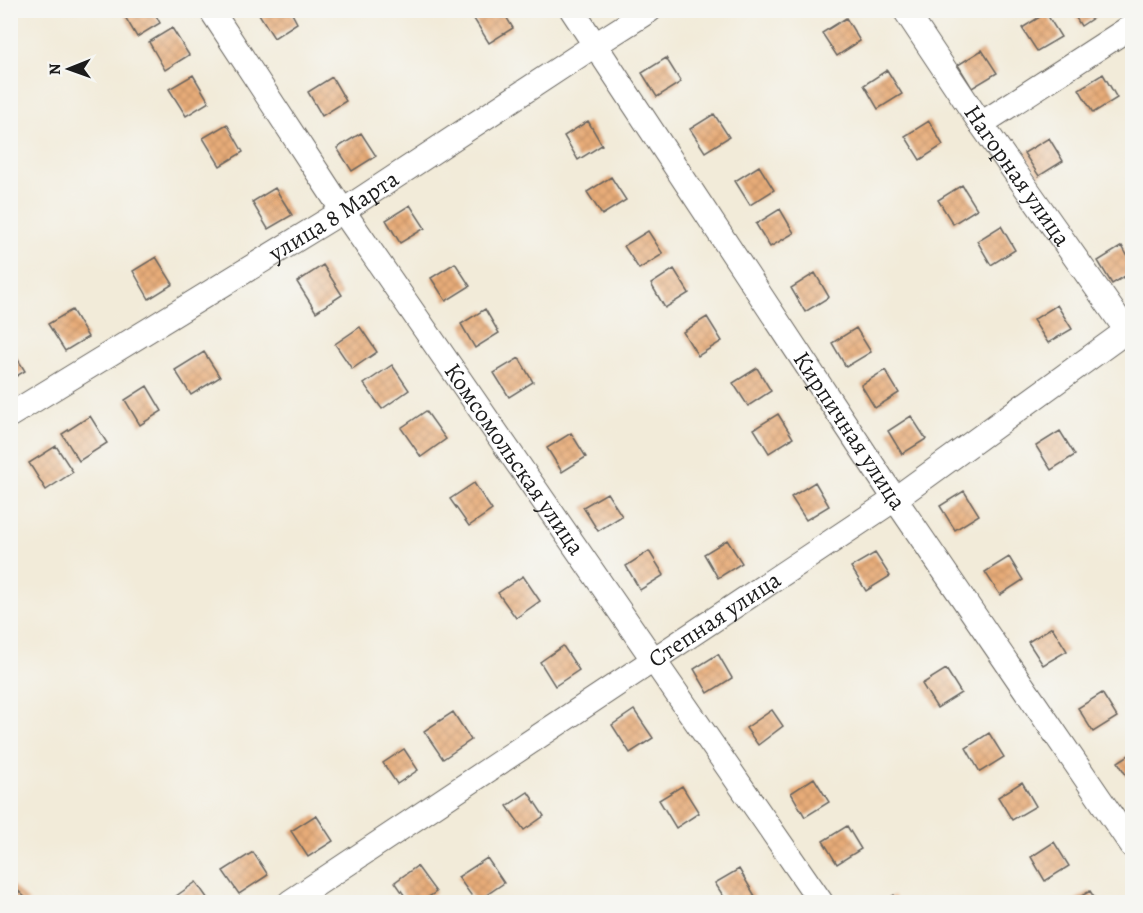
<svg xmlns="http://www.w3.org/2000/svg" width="1143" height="913" viewBox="0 0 1143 913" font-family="Alegreya,serif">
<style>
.building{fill:url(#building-cross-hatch)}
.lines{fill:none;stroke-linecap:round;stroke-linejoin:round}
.minor-casing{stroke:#67645e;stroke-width:26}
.minor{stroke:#fff;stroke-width:24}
.labels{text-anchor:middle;stroke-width:4.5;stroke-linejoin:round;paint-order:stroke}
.street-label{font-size:24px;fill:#1c1c1c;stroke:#f6f6f2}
</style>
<defs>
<pattern id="building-cross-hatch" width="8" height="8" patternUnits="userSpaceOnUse" patternTransform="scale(1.5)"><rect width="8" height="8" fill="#e7ac78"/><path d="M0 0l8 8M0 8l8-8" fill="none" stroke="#c69367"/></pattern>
</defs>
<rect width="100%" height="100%" fill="#f6f6f2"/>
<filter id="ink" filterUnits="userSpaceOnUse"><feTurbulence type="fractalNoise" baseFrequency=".0167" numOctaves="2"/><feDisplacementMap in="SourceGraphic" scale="12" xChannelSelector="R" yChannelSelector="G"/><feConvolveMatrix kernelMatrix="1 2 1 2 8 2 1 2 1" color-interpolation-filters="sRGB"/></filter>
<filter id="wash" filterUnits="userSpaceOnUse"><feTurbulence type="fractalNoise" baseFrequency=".008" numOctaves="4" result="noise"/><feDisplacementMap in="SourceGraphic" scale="24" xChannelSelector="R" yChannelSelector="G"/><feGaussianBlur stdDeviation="1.35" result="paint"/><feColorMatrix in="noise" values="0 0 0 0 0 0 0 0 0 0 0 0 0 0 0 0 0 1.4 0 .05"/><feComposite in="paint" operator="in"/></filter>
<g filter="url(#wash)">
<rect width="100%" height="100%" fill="#f2ebd9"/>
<g id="blocks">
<path class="building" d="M121 10H153L160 23 137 37Z
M265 10H290L297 23 274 38 259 14Z
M488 10H502L513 28 489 43 474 19Z
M1071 10H1105L1081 26Z
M1046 13 1061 37 1037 51 1022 28Z
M846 18 860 41 837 56 822 33Z
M172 28 189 55 165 70 149 42Z
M982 50 997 73 972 88 958 65Z
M666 58 681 82 657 97 642 73Z
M887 70 902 94 878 109 864 85Z
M1103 74 1117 98 1093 113 1079 89Z
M193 75 209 102 186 116 169 89Z
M332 77 346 101 322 116 308 92Z
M714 114 729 137 705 152 690 129Z
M588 121 602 145 578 160 564 136Z
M929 121 943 145 920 160 905 136Z
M227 124 243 152 220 166 203 138Z
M361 133 376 156 352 171 337 148Z
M1049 138 1063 161 1039 176 1024 153Z
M759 166 774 190 750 205 735 181Z
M611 177 626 200 602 215 587 192Z
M962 185 977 209 953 224 938 200Z
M275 188 292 215 268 229 252 202Z
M410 205 425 228 400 243 386 220Z
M780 209 794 233 770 247 756 224Z
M1001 226 1015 250 991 265 977 241Z
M648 231 663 254 639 269 624 246Z
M1122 246 1132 264V272L1112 284 1098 261Z
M156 257 173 284 149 299 133 271Z
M455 263 470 286 446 301 431 278Z
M323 265 342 295 316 312 297 282Z
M674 269 689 293 665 308 651 284Z
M815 273 829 297 805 312 791 288Z
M1057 305 1072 329 1048 343 1033 320Z
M485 309 499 333 475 348 461 324Z
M72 310 88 337 65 351 48 324Z
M707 317 722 341 698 356 683 332Z
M360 327 377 352 352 369 335 344Z
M856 328 871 352 846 367 832 343Z
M10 347 25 371 10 380Z
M204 352 220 377 191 395 175 370Z
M519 358 533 382 509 397 494 373Z
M392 365 409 390 382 409 364 384Z
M757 368 771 391 748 406 733 383Z
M885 370 899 393 875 408 861 385Z
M147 386 162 411 140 425 125 400Z
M426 411 446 439 421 457 401 428Z
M778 414 793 438 769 453 754 429Z
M90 416 107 443 79 461 62 434Z
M911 416 926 439 902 454 888 431Z
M1060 431 1075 455 1051 470 1036 446Z
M571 433 586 457 562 472 547 448Z
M56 446 73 472 46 490 29 463Z
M815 482 829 506 806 520 791 497Z
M474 483 492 510 469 526 450 499Z
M964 491 979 515 955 530 940 506Z
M607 493 622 516 598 531 583 507Z
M727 540 742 563 718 578 704 554Z
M649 551 664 575 640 590 626 566Z
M875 553 890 576 866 591 851 567Z
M1009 557 1023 580 1000 595 985 572Z
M523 576 540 601 516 618 498 593Z
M1052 627 1067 651 1043 665 1028 642Z
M563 646 579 670 555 686 540 662Z
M718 654 732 678 708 693 694 669Z
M946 669 961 693 937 708 922 684Z
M1102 693 1117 717 1093 732 1078 708Z
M634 710 653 738 630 753 612 725Z
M772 710 783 726 758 745 746 728Z
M453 712 471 740 443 759 424 731Z
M989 733 1004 757 980 772 966 748Z
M404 749 418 770 397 784 383 763Z
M1132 753V785L1118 762Z
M814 778 829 802 805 817 791 793Z
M1022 782 1036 806 1012 820 998 797Z
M682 786 699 813 676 828 659 800Z
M528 792 544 816 524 830 507 806Z
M316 815 333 841 308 857 291 831Z
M847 826 861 849 837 864 823 841Z
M1054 842 1069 866 1045 881 1031 857Z
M253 852 268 875 239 894 223 871Z
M487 858 504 883 476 902 458 877Z
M417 866 436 892 421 902H409L395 882Z
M739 869 755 896 744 902H727L715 883Z
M196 882 210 902H170L169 901Z
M10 883 30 902H10Z
M1090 891 1097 902H1071Z
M894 895 898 902H883Z"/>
</g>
</g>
<g filter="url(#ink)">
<use href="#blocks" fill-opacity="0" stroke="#67645e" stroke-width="1.5"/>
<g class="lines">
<g class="minor-casing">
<g id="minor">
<path id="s1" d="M211 10 343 211 821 902"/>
<path id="s2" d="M572 10 895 499 1132 846"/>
<path id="s3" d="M905 10 981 124 1132 338"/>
<path d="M981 124 1132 26"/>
<path id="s4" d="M10 415 343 211 595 45 650 10"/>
<path id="s5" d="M290 902 895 499 1132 327"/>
</g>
</g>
<use href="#minor" class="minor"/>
</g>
</g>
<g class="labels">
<g class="street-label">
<text dy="8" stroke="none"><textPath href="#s3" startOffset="200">Нагорная улица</textPath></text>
<text dy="8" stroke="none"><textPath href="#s4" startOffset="380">улица 8 Марта</textPath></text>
<text dy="8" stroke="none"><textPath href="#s2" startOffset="504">Кирпичная улица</textPath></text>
<text dy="8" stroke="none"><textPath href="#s1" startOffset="542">Комсомольская улица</textPath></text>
<text dy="8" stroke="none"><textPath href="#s5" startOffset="510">Степная улица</textPath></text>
</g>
</g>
<rect width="1143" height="913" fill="none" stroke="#f6f6f2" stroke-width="36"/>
<g transform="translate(69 69) rotate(269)" stroke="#f6f6f2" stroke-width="4.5" paint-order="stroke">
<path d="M0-4.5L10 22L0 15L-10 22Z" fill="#1c1c1c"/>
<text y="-9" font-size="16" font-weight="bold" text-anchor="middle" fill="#1c1c1c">N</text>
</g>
</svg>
